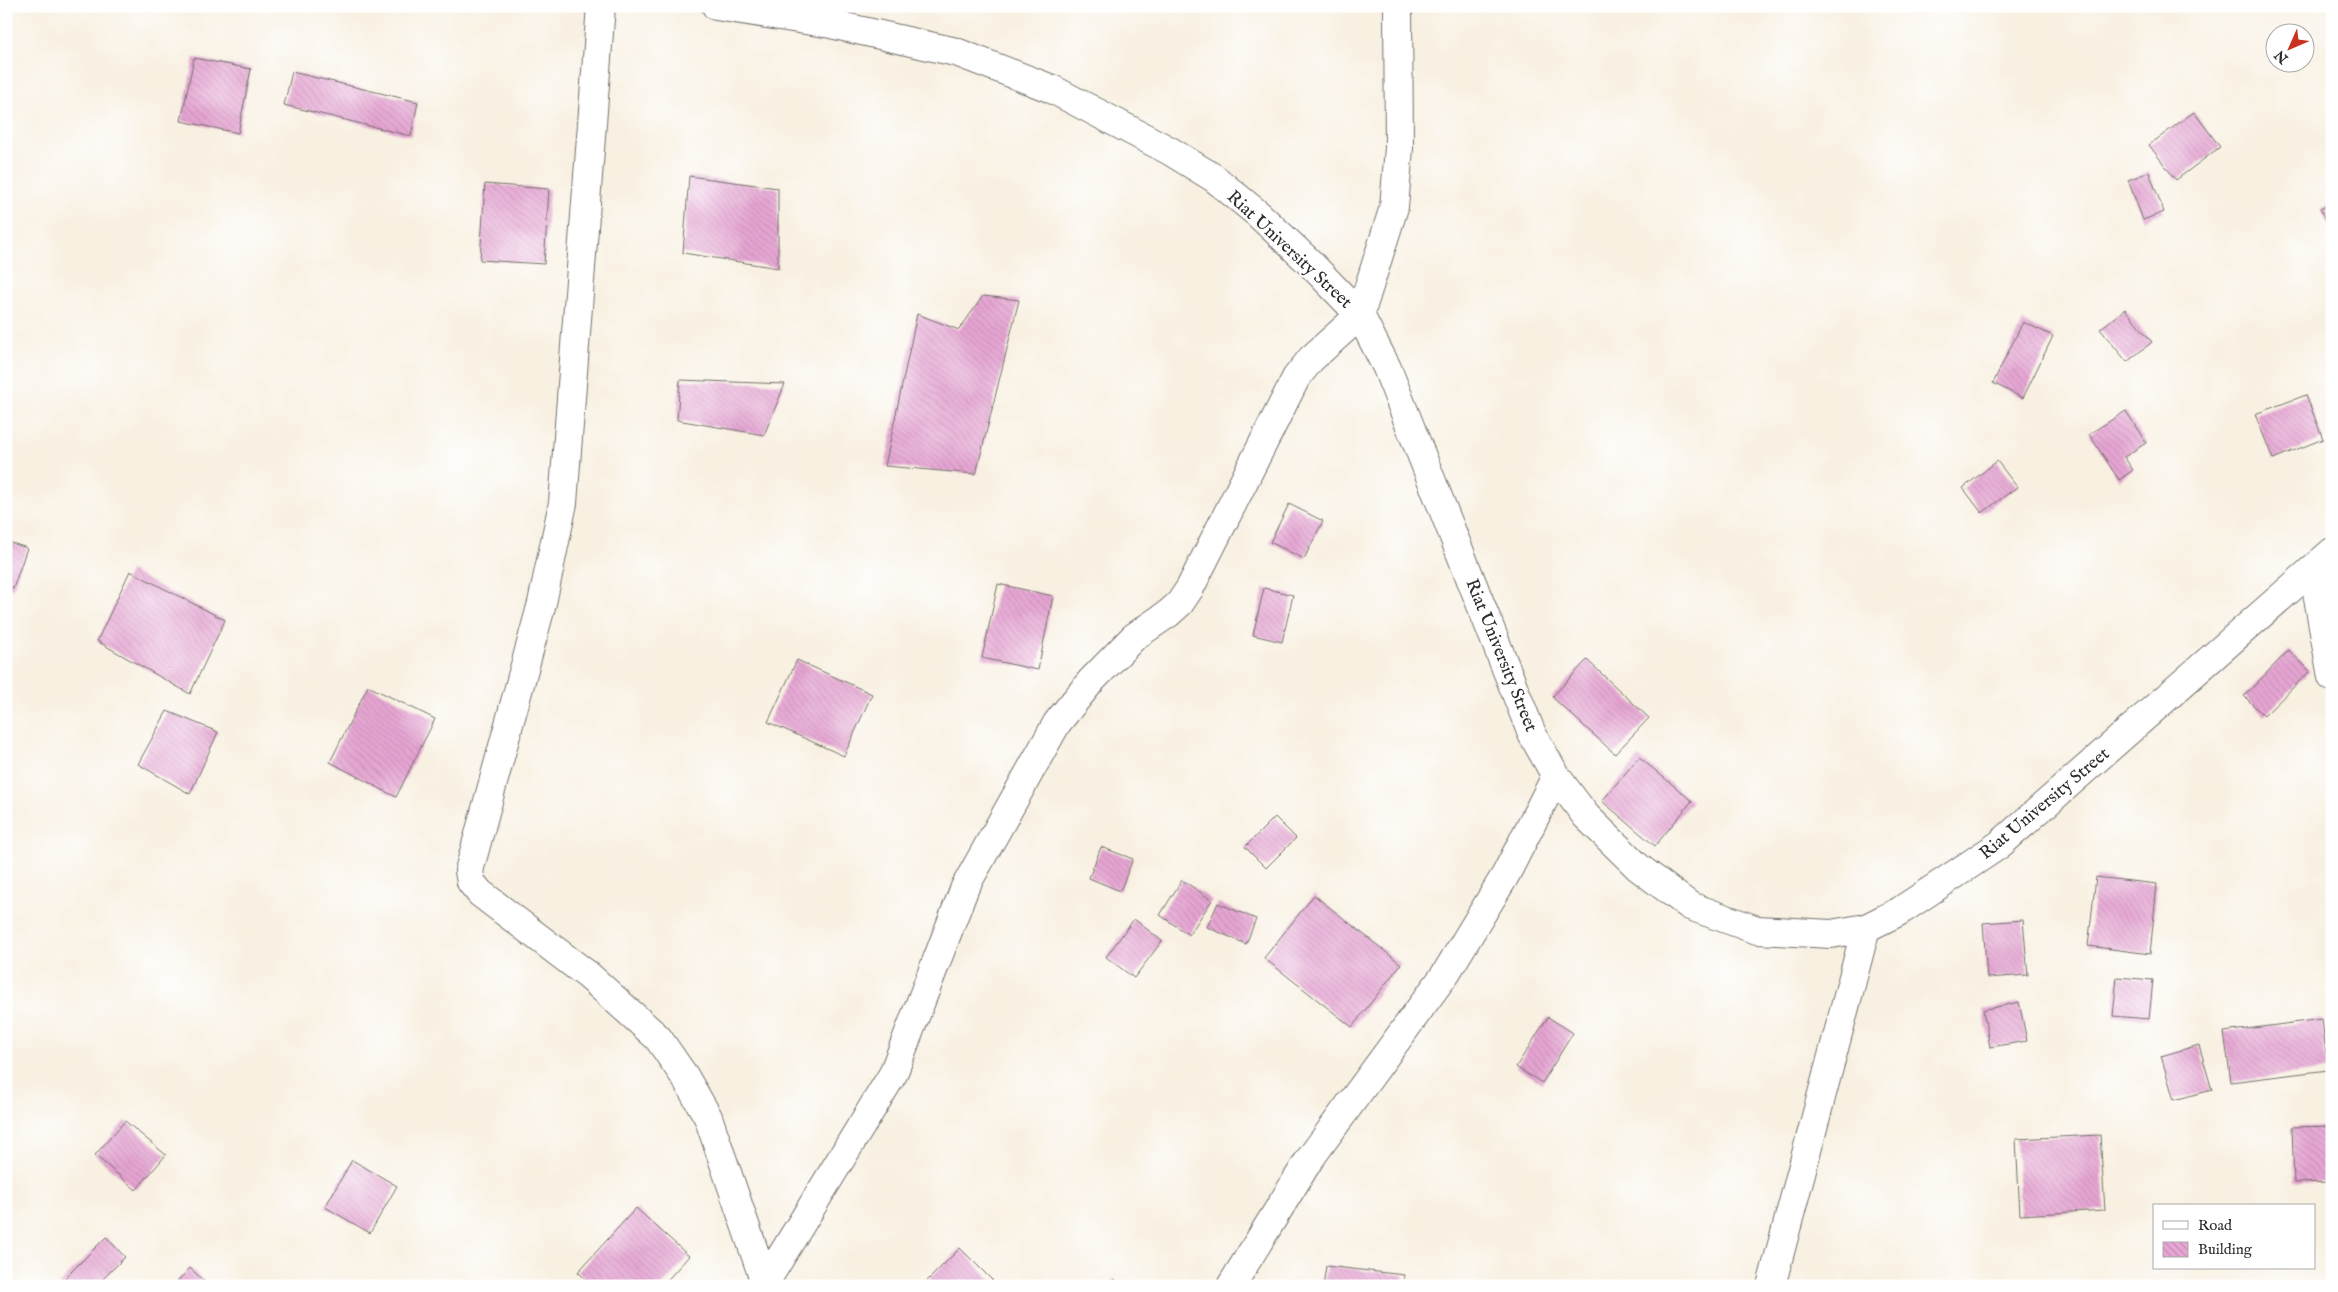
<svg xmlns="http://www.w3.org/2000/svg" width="2338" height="1292" viewBox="0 0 2338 1292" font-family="'IM FELL English',serif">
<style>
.building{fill:url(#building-back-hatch)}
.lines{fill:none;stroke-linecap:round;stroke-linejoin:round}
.minor-casing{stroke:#73706b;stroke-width:30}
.tertiary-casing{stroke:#73706b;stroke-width:30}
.minor{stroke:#fff;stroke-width:28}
.tertiary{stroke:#fff;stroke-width:28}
.labels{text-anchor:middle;stroke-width:4;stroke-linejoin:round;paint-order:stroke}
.street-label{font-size:18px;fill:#2b2b2b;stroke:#fff}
</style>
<defs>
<pattern id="building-back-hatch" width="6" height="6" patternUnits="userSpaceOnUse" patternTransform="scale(1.25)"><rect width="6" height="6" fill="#e6a5d3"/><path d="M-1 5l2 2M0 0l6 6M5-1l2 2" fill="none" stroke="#c58eb5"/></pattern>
</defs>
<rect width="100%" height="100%" fill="#fff"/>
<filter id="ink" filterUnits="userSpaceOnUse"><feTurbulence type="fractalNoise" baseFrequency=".02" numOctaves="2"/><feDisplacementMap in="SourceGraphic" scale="10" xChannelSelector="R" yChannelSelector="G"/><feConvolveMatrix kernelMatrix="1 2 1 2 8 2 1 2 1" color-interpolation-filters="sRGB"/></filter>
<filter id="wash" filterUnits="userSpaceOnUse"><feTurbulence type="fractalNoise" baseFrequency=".0096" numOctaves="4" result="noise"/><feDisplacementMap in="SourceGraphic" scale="20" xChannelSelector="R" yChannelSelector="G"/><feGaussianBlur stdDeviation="1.12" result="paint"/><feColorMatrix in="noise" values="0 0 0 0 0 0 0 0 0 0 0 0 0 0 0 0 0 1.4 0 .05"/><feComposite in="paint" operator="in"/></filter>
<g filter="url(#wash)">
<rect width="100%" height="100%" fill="#f8f0e1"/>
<g id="blocks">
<path class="building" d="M194 58 251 69 238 133 181 121Z
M292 72 418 102 411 136 284 105Z
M2194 112 2220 147 2176 180 2149 145Z
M2149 172 2164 212 2143 220 2128 180Z
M689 176 778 188V268L683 253Z
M485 184 549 189 544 264 480 260Z
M2332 203V232L2320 209Z
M983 296 1019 300 976 474 885 466 917 314 959 330Z
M2125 309 2152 342 2127 362 2100 329Z
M2023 322 2053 336 2023 398 1993 383Z
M680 380 785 384 764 435 677 420Z
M2306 395 2323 439 2273 459 2255 414Z
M2126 411 2146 443 2124 457 2133 470 2119 480 2089 434Z
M1997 461 2017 487 1982 513 1963 488Z
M1289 504 1323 521 1304 559 1270 542Z
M6 541 27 548 13 589 6 586Z
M130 571 225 620 190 694 97 641Z
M998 584 1053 596 1038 670 982 658Z
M1264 588 1293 595 1282 642 1253 635Z
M2289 650 2310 671 2264 716 2244 696Z
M797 660 872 694 844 756 768 722Z
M1587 660 1649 718 1615 754 1552 697Z
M368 686 435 719 396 797 330 762Z
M167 711 218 732 190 794 138 764Z
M1639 757 1692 801 1655 846 1602 801Z
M1275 817 1296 838 1266 868 1245 847Z
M1101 847 1133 859 1120 891 1089 878Z
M2096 877 2157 884 2150 954 2088 946Z
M1182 880 1212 900 1189 935 1160 915Z
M1314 895 1401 964 1352 1027 1264 958Z
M1218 903 1256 919 1246 944 1207 927Z
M1134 919 1162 941 1134 978 1106 957Z
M2023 920 2028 975 1987 978 1983 923Z
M2117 977 2153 980 2149 1019 2113 1016Z
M2019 1002 2027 1041 1990 1047 1983 1010Z
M1548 1017 1573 1033 1542 1083 1516 1067Z
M2322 1019 2328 1070 2231 1082 2224 1032Z
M2199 1045 2212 1090 2174 1100 2161 1056Z
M125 1121 166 1155 136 1190 95 1155Z
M2332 1126V1182L2294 1183 2292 1127Z
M2100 1135 2105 1210 2020 1215 2016 1139Z
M352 1160 397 1186 370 1233 325 1207Z
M636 1208 689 1256 662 1286H593L578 1272Z
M106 1237 125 1257 96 1286H57Z
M960 1248 998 1286H922Z
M1326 1266 1404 1275 1403 1286H1323Z
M190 1268 209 1286H173Z
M1114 1279 1122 1286H1107Z"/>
</g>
</g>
<g filter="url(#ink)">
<use href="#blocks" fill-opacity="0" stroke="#73706b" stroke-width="1"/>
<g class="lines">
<g class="minor-casing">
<path id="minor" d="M601 6 563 503 542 603 469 871 471 882 480 893 589 976 658 1038 685 1077 708 1117 765 1283
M2313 569 2332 677
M763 1286 893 1074 965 887 1057 723 1091 681 1134 637 1169 613 1180 603 1190 588 1296 378 1311 359 1360 315 1394 207 1399 148 1398 6
M1231 1286 1309 1160 1446 973 1506 874 1556 776
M1771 1286 1866 928"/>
</g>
<g class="tertiary-casing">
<path id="tertiary" d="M716 6 831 24 956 52 1052 89 1170 151 1214 178 1258 214 1308 261 1360 315 1387 368 1532 734 1556 776 1586 816 1638 867 1690 906 1757 930 1831 934 1866 928 1900 911 1999 845 2332 552"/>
</g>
<use href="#minor" class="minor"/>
<use href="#tertiary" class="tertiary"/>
</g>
</g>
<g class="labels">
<g class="street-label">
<text transform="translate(1290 249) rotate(43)" y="6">Riat University Street</text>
<text transform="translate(1502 655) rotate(68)" y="6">Riat University Street</text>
<text transform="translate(2044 803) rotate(-40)" y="6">Riat University Street</text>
</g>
</g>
<rect width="2338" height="1292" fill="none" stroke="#fff" stroke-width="25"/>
<rect x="2153" y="1204" width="162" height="65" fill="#ffffff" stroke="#aaaaaa"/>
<rect x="2163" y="1221" width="25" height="8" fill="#ffffff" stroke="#aaaaaa"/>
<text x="2198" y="1230" font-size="15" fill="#2b2b2b">Road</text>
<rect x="2163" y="1242" width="25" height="15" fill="url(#building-back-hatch)" stroke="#aaaaaa"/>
<text x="2198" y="1254" font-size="15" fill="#2b2b2b">Building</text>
<g transform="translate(2290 48) rotate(225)"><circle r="24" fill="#ffffff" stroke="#aaaaaa"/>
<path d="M0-4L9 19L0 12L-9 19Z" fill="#c8321e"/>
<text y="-8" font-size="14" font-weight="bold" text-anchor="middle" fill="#2b2b2b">N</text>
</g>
</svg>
